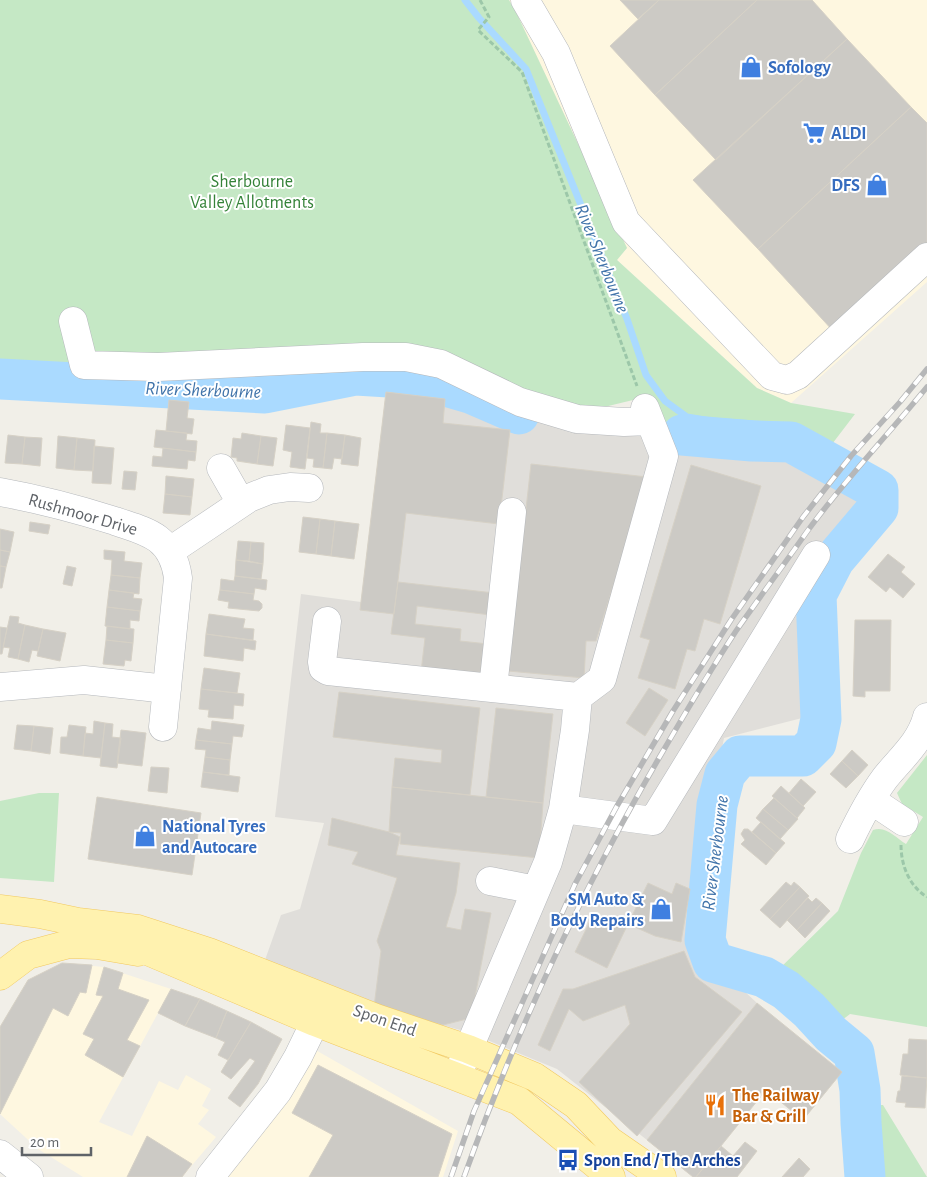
<svg xmlns="http://www.w3.org/2000/svg" width="927" height="1177" viewBox="0 0 927 1177" font-family="'Alegreya Sans',sans-serif">
<style>
.commercial{fill:#fef7e0}
.industrial{fill:#e0deda}
.green{fill:#c5e8c5}
.lines{fill:none;stroke-linecap:round;stroke-linejoin:round}
.stream{stroke:#aadaff;stroke-width:7}
.river{stroke:#aadaff;stroke-width:41}
.building{fill:#cccac5;stroke:#d6d1c6}
.minor-casing{stroke:#b5b8bc;stroke-width:29}
.major-casing{stroke:#f2c960;stroke-width:29}
.path{stroke:#9cc7a9;stroke-width:3;stroke-dasharray:5 2.5;stroke-linecap:butt}
.minor{stroke:#fff;stroke-width:28}
.major{stroke:#fff2af;stroke-width:28}
.rail-casing{stroke:#b6b7b8;stroke-width:5.5}
.rail{stroke:#fff;stroke-width:4;stroke-dasharray:11;stroke-linecap:butt}
.labels{text-anchor:middle;stroke-width:4;stroke-linejoin:round;paint-order:stroke}
.shop-label{font-size:18px;font-weight:bold;fill:#366cbe;stroke:#fff;text-anchor:start}
.park-label{font-size:18px;fill:#348238;stroke:#fff}
.street-label{font-size:18px;fill:#5f6368;stroke:#fff}
.food-label{font-size:18px;font-weight:bold;fill:#c56008;stroke:#fff;text-anchor:start}
.transit-label{font-size:18px;font-weight:bold;fill:#164399;stroke:#fff;text-anchor:start}
.water-label{font-size:19px;font-style:italic;fill:#4174aa;stroke:#fff}
</style>
<rect width="100%" height="100%" fill="#f1efe8"/>
<path class="commercial" d="M509 0H927V282L791 403 757 388 617 260 627 248 516 12Z
M62 963 104 967 171 989 99 1122 132 1136 159 1081 178 1090 186 1075 211 1089 202 1106 209 1110 198 1124 216 1137 182 1177H83L38 1149 0 1114V1027L28 980Z
M312 1048 458 1131 443 1177H227Z"/>
<path class="industrial" d="M385 382 440 387 517 417 786 453 868 501 801 593 806 717 724 738 685 936 757 1003 647 1140 557 1069 468 1032 374 1007 265 960 281 915 300 909 324 823 275 817 301 594 361 602 386 392Z"/>
<path class="green" d="M0 0H509L516 12 627 248 617 260 757 388 791 403 855 414 813 469 786 453 684 440 633 400 600 408 568 405 460 385 412 372 355 368 264 384 214 381 0 374Z
M927 755V1027L850 1014 833 1027 808 1000 772 976 838 911 861 853 873 830C886 825 896 838 906 844L923 817 902 804 897 793Z
M39 793H59L54 882 0 878V801Z
M870 1105H883L927 1177H877Z"/>
<g class="lines">
<path class="stream" d="M465 0 479 18 526 69 627 319 646 375 665 401 687 417 711 421 772 425 783 431 791 442"/>
<path class="river" d="M0 379 265 393 356 375 422 379 470 393 519 414
M682 435 752 441 791 442 878 490V508L834 560 816 595 821 719 816 743 803 756H740L725 774 717 805 705 940 713 962 764 977 786 990 809 1010 831 1034 854 1053 860 1090 861 1123 865 1177"/>
</g>
<path class="building" d="M620 0H659L638 19Z
M659 0H757L655 95 610 46Z
M757 0H812L847 39 716 160 655 95Z
M847 39 911 107 758 249 693 180Z
M911 107 927 123V246L834 332 758 249Z
M386 392 445 399 443 423 510 430 499 524 406 513 394 614 360 610Z
M169 400 189 402 187 418 194 419 192 434 166 431Z
M311 422 321 424 320 433H327L323 468 313 467 314 459 307 458Z
M286 425 310 428 305 469 290 467 292 452 283 450Z
M156 430 187 433 186 440 197 441 196 452 154 447Z
M242 433 261 436 257 464 237 461V458L231 457 233 438 241 439Z
M327 433 345 435 342 459 334 458 332 469 323 468Z
M8 435 25 437 22 464 5 463Z
M345 435 361 438 358 466 341 464Z
M58 436 77 438 74 470 56 468Z
M261 436 277 438 273 466 257 464Z
M25 437 42 438 40 466 22 464Z
M77 438 95 440 93 471 74 470Z
M94 446 114 448 111 484 92 483Z
M163 448 196 452 195 461 188 460 187 469 152 466 153 456 162 457Z
M531 464 647 477 596 641H586L584 678 508 671Z
M691 465 761 486 720 624 704 619 695 651 687 649 675 689 638 678 650 640 640 637Z
M124 471 137 472 135 490 122 489Z
M166 476 194 479 192 497 165 494Z
M165 494 192 497 190 515 163 513Z
M303 517 320 519 316 554 299 552Z
M320 519 335 521 331 556 316 554Z
M335 521 359 524 354 559 331 556Z
M30 522 50 525 48 534 29 531Z
M0 529 14 532 10 552 0 550Z
M238 541 251 542 249 561 236 560Z
M251 542 264 543 263 564 249 561Z
M0 550 10 552 6 567 0 566Z
M104 550 125 552 124 561 142 563 140 578 111 575 112 560 104 559Z
M888 554 905 567 901 572 915 584 903 598 890 587 886 592 868 577Z
M236 560 263 564 261 579 235 576Z
M0 566 6 567 2 588H0Z
M67 566 76 568 72 586 63 584Z
M111 575 140 578 139 594 109 590Z
M235 576 267 580 266 590 255 588 254 594 220 590 221 579 234 581Z
M398 582 494 593 491 615 417 606 415 624 461 629 460 641 488 644 484 680 421 672 425 638 391 634Z
M109 590 134 593 133 598 142 599 140 611 107 607Z
M220 590 254 594 253 600 259 601 262 604V608L259 611 228 608 229 602 218 600Z
M107 607 140 611 139 621 130 620V629L105 626Z
M209 614 245 619 243 628 254 629 253 640 206 634Z
M10 616 19 617 18 623 25 625 18 659 8 657 10 648 3 647Z
M855 620H891L890 691H865V697L853 696Z
M25 625 43 629 38 651 32 650 29 662 18 659Z
M107 626 134 629 133 643 106 640Z
M0 627 7 628 2 654H0Z
M43 629 66 633 60 661 37 656Z
M206 634 256 641 255 650 244 648 243 661 204 656Z
M106 640 133 643 131 661 125 660 124 666 103 664Z
M204 668 240 673 237 693 201 689Z
M649 688 668 700 645 736 626 723Z
M201 689 244 694 243 706 234 705 233 719 208 717 209 710 199 709Z
M339 692 480 708 470 795 392 787 395 758 441 763 442 750 333 737Z
M496 708 553 714 543 803 486 797Z
M94 721 105 723 101 758 83 756 85 733 93 734Z
M212 721 244 725 242 737 233 736 232 744 196 740 198 728 211 730Z
M105 723 113 724 112 737 121 738 117 768 100 766Z
M17 725 34 726 31 751 14 749Z
M69 725 86 727 83 756 60 753 61 737H67Z
M34 726 53 728 50 754 31 751Z
M121 730 146 733 142 766 117 763Z
M196 740 232 744 230 760 205 757 206 750 195 749Z
M852 750 868 765 858 776 842 761Z
M205 757 230 760 229 775 203 772Z
M842 761 858 776 846 788 830 774Z
M151 767 169 768 167 793 148 791Z
M203 772 240 777 238 792 201 787Z
M801 779 816 792 803 806 789 793Z
M781 786 805 808 797 818 772 796Z
M392 787 543 803 539 858 400 844 401 833 389 832Z
M97 797 201 813 192 875 88 859Z
M774 798 798 819 788 830 763 809Z
M763 809 788 830 780 839 756 818Z
M332 818 389 832 400 837 396 855 460 863 456 893 446 927 461 930 465 909 491 913 471 1018 443 1025 374 1007 381 951 377 941 397 878 352 864 358 852 328 845Z
M761 822 785 843 776 853 752 832Z
M744 829H748L776 853 766 865 741 844 745 840 741 834Z
M786 882 791 886 794 882 800 887 770 919 760 910Z
M648 883 672 894 676 883 690 889 681 942 655 936 628 924Z
M800 887 809 896 780 928 770 919Z
M808 898 812 902 816 898 822 903 797 930 787 920Z
M822 903 830 911 805 938 797 930Z
M594 913 626 928 607 968 575 952Z
M684 951 695 977 742 1012 637 1136 579 1082 630 1024 625 1005 583 1021 569 1009 550 1051 538 1045 563 989H573Z
M62 963 92 965 86 993 80 992 68 1016 53 1008 0 1114V1027L28 980Z
M104 967 123 973 118 989 149 1000 127 1040 140 1046 123 1077 85 1055 94 1039 83 1034 103 996 96 995Z
M171 989 200 999 185 1026 158 1013Z
M200 999 227 1011 216 1038 185 1026Z
M757 1003 842 1072 803 1120 766 1090 696 1177H693L647 1140Z
M227 1011 251 1022 228 1060 218 1055 225 1042 216 1038Z
M251 1022 282 1039 258 1084 240 1107 228 1098 255 1061 250 1058 231 1079 221 1072Z
M909 1039 927 1040V1078L900 1075 903 1054H908Z
M318 1065 452 1134 438 1177H309L333 1135 292 1113Z
M902 1076 927 1078 925 1108 905 1107 906 1103 896 1102 898 1091H900Z
M147 1136 192 1164 182 1177H127Z
M745 1142 757 1151 737 1177H696L721 1146 733 1156Z
M799 1158 810 1169 803 1177H782Z"/>
<g class="lines">
<g class="minor-casing">
<path id="minor" d="M525 0 556 53 626 222 772 376 787 380 798 375 927 257
M73 321 84 365 158 367 363 357H406L441 364 520 402 577 419 624 422 650 421
M221 468 241 503
M0 492C39 499 77 509 115 521 129 526 146 530 158 539 171 549 176 562 178 578L163 727
M170 551 249 498 269 490 290 487 309 488
M327 621 322 662 323 668 328 671 578 697 602 679 664 456 645 408
M0 687 84 680 167 689
M493 688 512 512
M871 800 904 822
M563 809 653 821 816 555
M850 839C860 818 871 797 885 778 901 758 920 743 927 717
M490 881 536 890
M457 1076 548 862 563 809 575 730 578 697
M0 1154 29 1177
M210 1177 278 1091 298 1057 315 1022"/>
</g>
<g class="major-casing">
<path id="major" d="M0 909 40 914 78 922 138 929 209 952 376 1018 468 1049 535 1077 576 1105 610 1141 662 1177
M119 939 315 1022 519 1101 611 1177
M0 976 28 955 69 944 97 945 138 952"/>
</g>
<path class="path" d="M480 0 489 17 478 30 522 72 637 386
M901 845C901 865 909 886 927 897"/>
<use href="#minor" class="minor"/>
<use href="#major" class="major"/>
<g class="rail-casing">
<path id="rail" d="M451 1177 474 1111 575 884 617 806 673 711 731 620 803 517 851 456 900 402 927 369
M464 1177C516 1031 581 892 659 758 684 715 709 672 736 631 759 598 783 566 806 533 843 482 887 436 927 387"/>
</g>
<use href="#rail" class="rail"/>
</g>
<defs>
<g id="shop-bare" transform="scale(1.725)"><path d="M-5-2.5h2.3a2.7 3.5 0 0 1 5.4 0H5L5.5 6h-11ZM-1.5-2.5h3a1.5 2.3 0 0 0-3 0Z" fill="#3f7fe0" stroke="#fff" stroke-width="2.5" paint-order="stroke"/></g>
<g id="supermarket-bare" transform="scale(1.725)"><path d="M-6-5.5h2.5l.6 2H6L4.5 2H-2.5L-4.4-4H-6ZM-1.5 3.2a1.3 1.3 0 1 0 .1 0ZM3 3.2a1.3 1.3 0 1 0 .1 0Z" fill="#3f7fe0" stroke="#fff" stroke-width="2.5" paint-order="stroke"/></g>
<g id="restaurant-bare" transform="scale(1.725)"><path d="M-5-6h1v4h1v-4h1v4h1v-4h1v5L-1.5 .5V6h-2V.5L-5-1ZM5-6V6H3V1.5H1.5Q1.5-4 5-6Z" fill="#e8710a" stroke="#fff" stroke-width="2.5" paint-order="stroke"/></g>
<g id="bus-bare" transform="scale(1.725)"><path d="M-5-6H5V4H4V6H2V4H-2V6H-4V4H-5ZM-3.5-4V0h7V-4ZM-3.5 1.2v1.5H-2V1.2ZM2 1.2v1.5H3.5V1.2Z" fill="#1a4fb4" stroke="#fff" stroke-width="2.5" paint-order="stroke"/></g>
</defs>
<g fill-rule="evenodd">
<use href="#shop-bare" x="751" y="67"/>
<use href="#supermarket-bare" x="814" y="133"/>
<use href="#shop-bare" x="877" y="185"/>
<use href="#shop-bare" x="145" y="836"/>
<use href="#shop-bare" x="661" y="909"/>
<use href="#restaurant-bare" x="715" y="1105"/>
<use href="#bus-bare" x="568" y="1160"/>
</g>
<g class="labels">
<g class="shop-label">
<text x="768" y="73">Sofology</text>
<text x="831" y="139">ALDI</text>
<text x="860" y="191" text-anchor="end">DFS</text>
<text x="162" y="832">National Tyres<tspan x="162" dy="21">and Autocare</tspan></text>
<text x="644" y="905" text-anchor="end">SM Auto &amp;<tspan x="644" dy="21">Body Repairs</tspan></text>
</g>
<g class="park-label">
<text x="252" y="187">Sherbourne<tspan x="252" dy="21">Valley Allotments</tspan></text>
</g>
<g class="street-label">
<text transform="translate(83 514) rotate(16)" y="6">Rushmoor Drive</text>
<text transform="translate(385 1020) rotate(19)" y="6">Spon End</text>
</g>
<g class="food-label">
<text x="732" y="1101">The Railway<tspan x="732" dy="21">Bar &amp; Grill</tspan></text>
</g>
<g class="transit-label">
<text x="584" y="1166">Spon End / The Arches</text>
</g>
<g class="water-label">
<text transform="translate(603 258) rotate(68)" y="7">River Sherbourne</text>
<text transform="translate(203 389) rotate(2)" y="7">River Sherbourne</text>
<text transform="translate(714 853) rotate(-83)" y="7">River Sherbourne</text>
</g>
</g>
<path d="M22 1147v8h69v-8" fill="none" stroke="#5f6368" stroke-width="2.5"/>
<text x="30" y="1147" font-size="15" fill="#5f6368" stroke="#ffffff" stroke-width="4" paint-order="stroke">20 m</text>
</svg>
